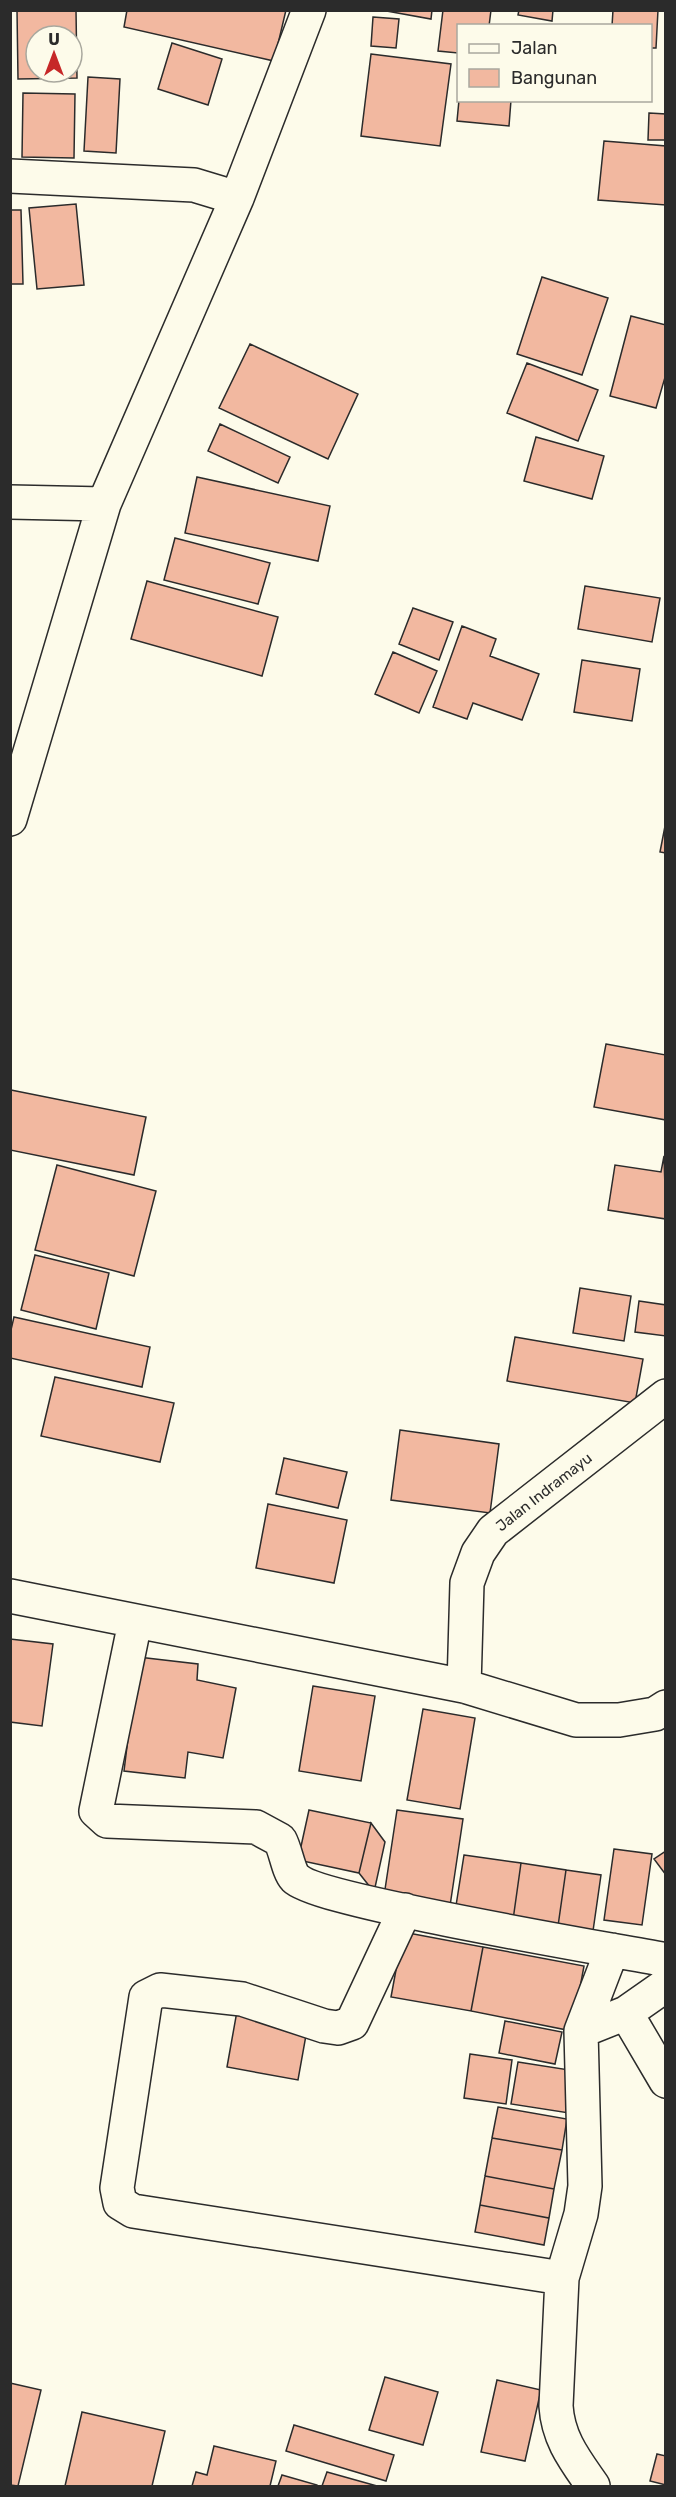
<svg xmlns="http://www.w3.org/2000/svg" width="676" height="2497" viewBox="0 0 676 2497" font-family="Rubik,sans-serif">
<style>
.building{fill:#f2b8a0;stroke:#2b2b2b;stroke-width:1.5;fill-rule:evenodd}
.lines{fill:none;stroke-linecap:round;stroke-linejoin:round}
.minor-casing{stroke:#2b2b2b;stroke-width:36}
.minor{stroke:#fdfbea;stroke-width:33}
.labels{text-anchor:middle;stroke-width:4.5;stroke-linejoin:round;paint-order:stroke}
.street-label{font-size:15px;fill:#2b2b2b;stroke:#fdfbea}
</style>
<rect width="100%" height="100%" fill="#fdfbea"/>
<path class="building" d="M17 10H76L77 78 18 79ZM36 36H72V72H36Z
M127 10H286L274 61 124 27Z
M381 10H432L431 19Z
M443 10H491L489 26H458V53L438 51Z
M519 10H553L552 21 518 15Z
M613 10H658L656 48H650V26H612Z
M373 17 399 19 396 48 371 46Z
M172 43 222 59 208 105 158 89Z
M371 54 451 64 440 146 361 136Z
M88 77 120 79 116 153 84 151Z
M23 93 75 94 74 158 22 157Z
M459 100H511L509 126 457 121Z
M649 113 666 114V140H648Z
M604 141 666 146V205L598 200Z
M76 204 84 285 37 289 29 208Z
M10 210H21L23 284H10Z
M542 277 608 298 582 375 517 354Z
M631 316 666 325V374L656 408 610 396Z
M250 344 358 394 328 459 219 408Z
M527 363 598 390 578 441 507 413Z
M220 424 290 457 278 483 208 451Z
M536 437 604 456 592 499 524 481Z
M197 477 330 506 318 561 185 533Z
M175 538 270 563 258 604 164 580Z
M147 581 278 617 262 676 131 639Z
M585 586 660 598 652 642 578 629Z
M413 608 453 622 439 660 399 644Z
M462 626 496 639 490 656 539 674 522 720 473 703 467 719 433 707Z
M393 652 437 671 419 713 375 694Z
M582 660 640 669 632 721 574 712Z
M666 821V853L660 852Z
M606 1044 666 1055V1120L594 1107Z
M11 1090 146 1117 134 1175 10 1150Z
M664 1156 666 1219 608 1210 615 1165 661 1172Z
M57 1165 156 1191 134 1276 35 1250Z
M35 1255 109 1273 96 1329 21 1310Z
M580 1288 631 1296 624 1341 573 1333Z
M639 1301 666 1305V1336L635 1332Z
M14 1317 150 1347 142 1387 10 1358V1334Z
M515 1337 643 1359 635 1403 507 1381Z
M55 1377 174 1403 160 1462 41 1436Z
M400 1430 499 1444 490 1513 391 1500Z
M284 1458 347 1472 338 1508 276 1494Z
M268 1504 347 1520 334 1583 256 1568Z
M10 1639 53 1644 42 1726 10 1722Z
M138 1657 198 1664 197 1680 236 1688 223 1758 188 1752 185 1778 124 1771Z
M313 1686 375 1696 361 1781 299 1771Z
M423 1709 475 1718 460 1809 407 1800Z
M309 1810 371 1823 359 1873 298 1860Z
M397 1810 463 1819 450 1906 384 1896Z
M371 1823 385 1842 374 1892 359 1873Z
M614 1849 652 1854 642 1925 604 1920Z
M666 1851V1875L654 1859Z
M464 1855 521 1863 513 1920 455 1912Z
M521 1863 566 1870 558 1926 513 1920Z
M566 1870 601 1875 593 1931 558 1926Z
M403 1932 483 1947 471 2011 391 1997Z
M483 1947 584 1966 572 2031 471 2011Z
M237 2011 308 2024 298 2080 227 2067Z
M505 2021 562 2032 555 2064 499 2053Z
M470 2054 512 2060 506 2104 464 2098Z
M518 2062 576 2071 569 2113 511 2104Z
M498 2107 567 2119 562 2150 492 2138Z
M492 2138 562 2150 554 2189 485 2176Z
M485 2176 554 2189 549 2218 480 2205Z
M480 2205 549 2218 544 2245 475 2232Z
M385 2377 438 2392 423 2445 369 2430Z
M497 2380 541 2390 525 2461 481 2452Z
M10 2383 41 2390 18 2486 10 2485Z
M82 2412 165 2431 152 2486H65Z
M294 2425 394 2455 386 2481 286 2451Z
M214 2446 276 2461 270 2486H192L196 2472 207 2475Z
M657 2454 666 2456V2485L650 2481Z
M327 2472 377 2486H322Z
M282 2475 317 2485V2486H278Z"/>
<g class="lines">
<g class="minor-casing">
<path id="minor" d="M10 176 194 185 237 198
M10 502 104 504
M10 819 104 504 237 198 309 10
M10 1596 464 1686 576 1720H619L655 1714 666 1707
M135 1622 96 1811 107 1821 256 1827 280 1840C286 1851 288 1870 295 1878 317 1901 614 1950 666 1960
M464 1686 467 1583 478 1553 493 1531 666 1396
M405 1910 352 2023 338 2028 324 2026 242 1999 160 1990 146 1997 117 2188 120 2203 133 2211 562 2278
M626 2013 666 2081
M581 2031 612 1950
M593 2486C575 2460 558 2439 556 2406L562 2278 581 2214 585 2186 581 2031 626 2013 666 1985"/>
</g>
<use href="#minor" class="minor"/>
</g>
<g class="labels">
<g class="street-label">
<text transform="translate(544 1492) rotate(-38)" y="5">Jalan Indramayu</text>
</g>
</g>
<rect width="676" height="2497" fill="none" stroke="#2b2b2b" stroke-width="24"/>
<rect x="457" y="24" width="195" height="78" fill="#fdfbea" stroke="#a9a89e" stroke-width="1.5"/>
<rect x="469" y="44" width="30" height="9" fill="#fdfbea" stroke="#a9a89e" stroke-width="1.5"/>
<text x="511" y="54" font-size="18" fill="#2b2b2b">Jalan</text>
<rect x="469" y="69" width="30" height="18" fill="#f2b8a0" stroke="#a9a89e" stroke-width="1.5"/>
<text x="511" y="84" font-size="18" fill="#2b2b2b">Bangunan</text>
<g transform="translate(54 54)"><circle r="28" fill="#fdfbea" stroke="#a9a89e" stroke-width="1.5"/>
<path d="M0-4.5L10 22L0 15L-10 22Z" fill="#c62828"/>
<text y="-9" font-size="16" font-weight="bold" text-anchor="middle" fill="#2b2b2b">U</text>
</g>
</svg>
